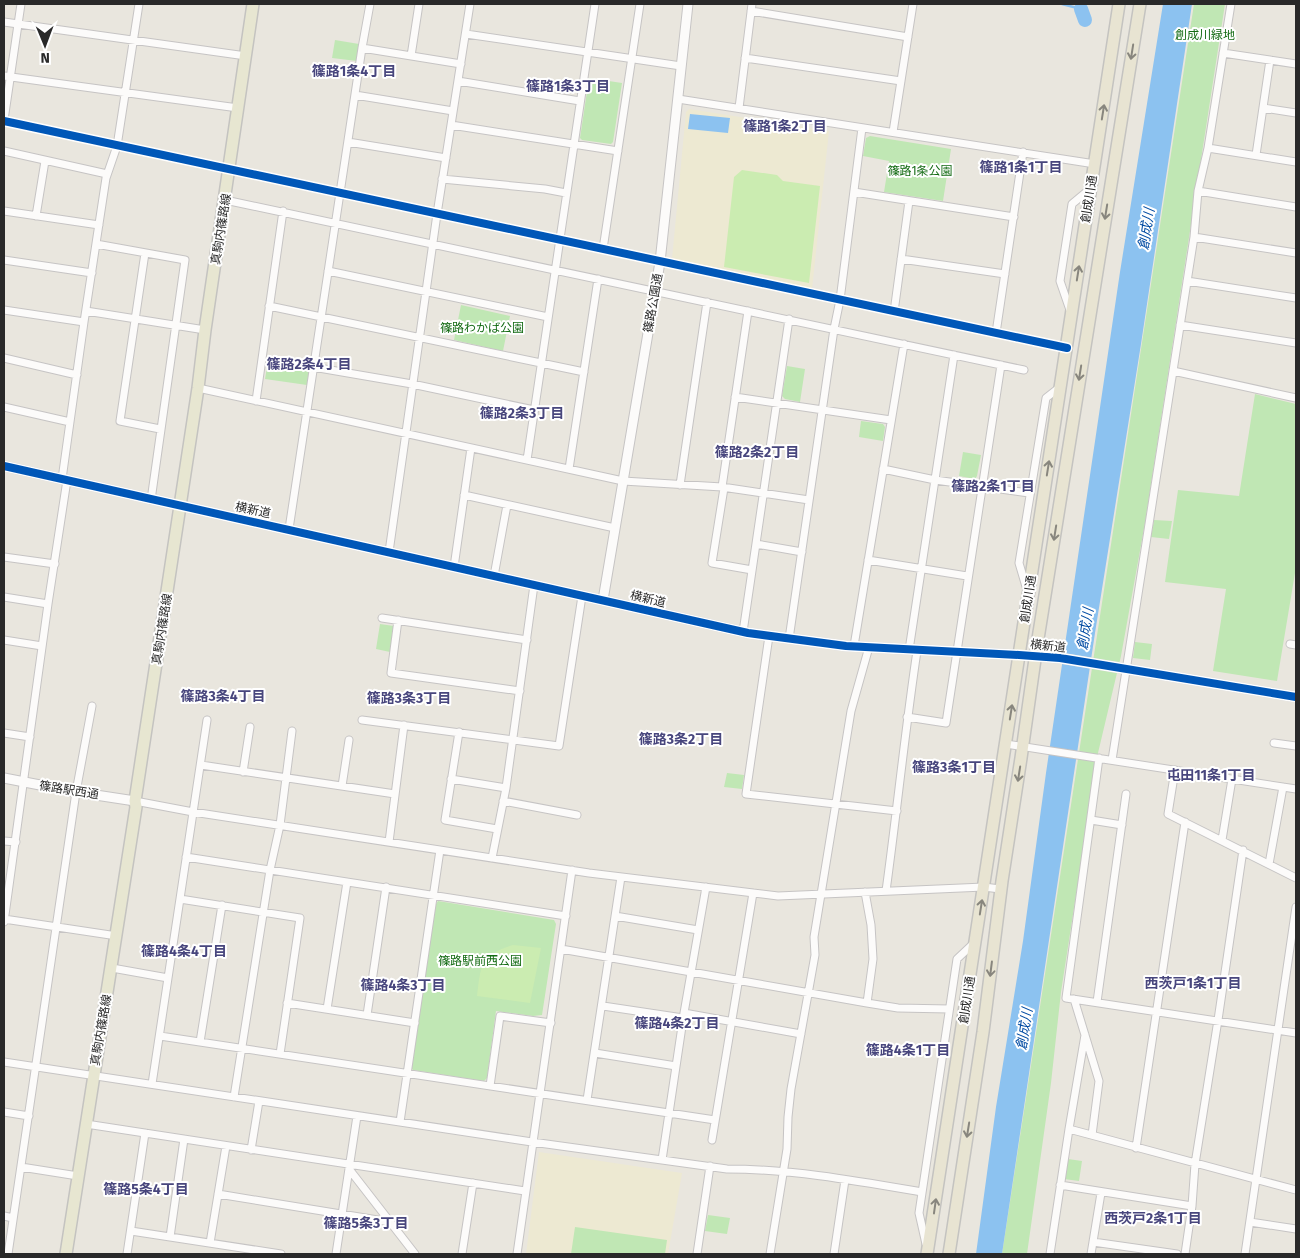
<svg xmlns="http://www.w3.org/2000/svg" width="1300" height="1258" viewBox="0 0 1300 1258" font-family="'Fira Sans','Noto Sans JP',sans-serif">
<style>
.education{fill:#ede9d2}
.green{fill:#c0e7b4}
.pitch{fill:#cbecb1}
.water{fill:#8cc2f0}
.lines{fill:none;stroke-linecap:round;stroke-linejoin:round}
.stream{stroke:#8cc2f0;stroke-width:2.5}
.river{stroke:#8cc2f0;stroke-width:14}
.minor-casing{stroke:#c6c4c4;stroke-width:9}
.tertiary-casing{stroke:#c6c4c4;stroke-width:11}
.primary-casing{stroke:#c4c3c0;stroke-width:14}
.trunk-casing{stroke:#c4c3c0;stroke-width:14}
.minor{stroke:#fcfbfa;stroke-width:7}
.tertiary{stroke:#fcfbfa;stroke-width:9}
.primary{stroke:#e7e6d1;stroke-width:11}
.trunk{stroke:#e8e4d2;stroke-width:11}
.cycleway-casing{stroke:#fff;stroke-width:11}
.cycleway{stroke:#0057b8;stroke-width:8}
.oneway{stroke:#88867e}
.labels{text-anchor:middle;stroke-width:4;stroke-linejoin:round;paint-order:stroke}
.park-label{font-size:12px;fill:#146b14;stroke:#fff}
.street-label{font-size:12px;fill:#292929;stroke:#fff}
.neighbourhood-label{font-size:14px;font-weight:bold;fill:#48467d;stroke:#fff}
.water-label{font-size:14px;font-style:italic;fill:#034ca3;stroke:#fff}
</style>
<rect width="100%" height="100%" fill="#e9e6de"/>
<path class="education" d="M689 109 829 131 812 289 672 259 686 112Z
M539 1152 682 1173 668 1254H526Z"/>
<path class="green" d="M1194 4H1225L1145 523 1121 656 1098 753 1061 992 1051 1083 1027 1254H1002Z
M335 40 359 44 357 61 332 58Z
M589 78 622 83 613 142 611 144 582 140 580 138Z
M870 136 951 149 943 201 884 192 889 161 863 156 866 138Z
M461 305 510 316 503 351 454 340Z
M268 361 310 368 307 385 265 379Z
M787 366 805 369 800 402 785 399 782 396Z
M1255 394 1296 404V567L1277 681 1213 671 1226 589 1165 582 1178 490 1239 496Z
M861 421 883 424 885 427 883 441 859 437Z
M963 452 981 455 977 476 975 479 959 476Z
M1154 520 1172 521 1169 539 1151 537Z
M380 624 394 626 390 652 376 649Z
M1135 642 1152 644 1150 660 1133 658Z
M727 773 744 775 742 789 724 787Z
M438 901 554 920 556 924 542 1015 533 1016 496 1011 487 1078 484 1081 413 1070 411 1067 436 904Z
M1068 1159 1082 1161 1079 1181 1064 1179Z
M708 1215 730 1218 727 1234 705 1231Z
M575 1227 667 1240 665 1254H571Z"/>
<path class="pitch" d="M742 170 777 175 783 181 820 186 809 283 724 267 734 177Z
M513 945 541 948 530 1003 477 996C481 965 480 955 513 945Z"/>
<path class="water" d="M1163 4H1192L1141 344 1095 633 1002 1254H976L996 1107 1023 941 1046 773 1120 272Z
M690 114 730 118 728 133 688 129Z"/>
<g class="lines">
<path class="stream" d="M1062 4 1081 9"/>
<path class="river" d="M1081 9 1085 20"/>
<g class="minor-casing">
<path id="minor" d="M751 11 908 37
M4 22 246 56
M466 34 681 66
M362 48 370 4
M1223 53 1296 64
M411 56 419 4
M745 58 901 81
M4 76 238 108
M458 81 580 101
M355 95 453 111
M678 99 1095 164
M739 108 752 4
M1263 108 1296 113
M4 120 21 4
M4 121 1067 348
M451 125 618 151
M893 132 913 4
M348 142 446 158
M1208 148 1296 162
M4 151 107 174
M1256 155 1270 60
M442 179 545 189 566 193
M1198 191 1296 207
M854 192 1014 217
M225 200 1024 370
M4 211 99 225
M36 216 45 161
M1194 237 1296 253
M96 244 185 260 151 500
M603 249 640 4
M145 253 120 421 160 429
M901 259 1005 274
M4 260 92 273
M328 271 548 317
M1187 281 1296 298
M269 306 584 372
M4 310 84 322 106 178 117 146 139 4
M1070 310 1060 281 1072 204 1090 189
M86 311 205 330
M894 312 909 201
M1180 325 1296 343
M996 333 1023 152
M4 358 77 375
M313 367 412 384 534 410
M1173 371 1296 398
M198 388 623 481 722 487 809 500
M735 397 891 420
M256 401 283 211
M4 407 70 422
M527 460 595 4
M569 469 598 279
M883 469 935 480 1029 493
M62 479 84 322
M680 485 707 302
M722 487 748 311
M724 488 712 563 752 570
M464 495 615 528
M289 529 362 48 461 64
M756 544 802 552
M389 552 437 214 470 4
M4 557 55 564
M868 560 967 576
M454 567 471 448
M494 576 507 505
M1027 590 1019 563 1046 398 1060 387
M4 597 48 604
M382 618 527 640
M398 620 391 673 520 691
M743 632 789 319
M769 636 746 794 897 811
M789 639 834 329 840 300 862 128
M4 640 42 646
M1290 644 1296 645
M854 646 904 344
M909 650 954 355
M907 717 946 723 1001 365
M362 720 559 746 582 596
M459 732 445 820 497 829
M4 733 30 737
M1274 743 1296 746
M1006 744 1296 789
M1099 758 1066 998 1296 1033
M1112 760 1194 237 1198 191 1208 148 1231 4
M201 765 395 794
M1175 770 1168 814 1296 878
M243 772 250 727
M451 779 506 788
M342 786 349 740
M135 801 193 812 589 873 778 896 984 887 1000 889
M503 801 577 815
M1091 820 1122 825
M1222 840 1232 779
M4 841 16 842
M389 842 404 725
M186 857 566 916
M492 858 506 788 534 585
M1269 864 1283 787
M886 891C897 811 905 731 917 651
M180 899 300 918 280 1054
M615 916 698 930
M4 919 117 936
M4 922 48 604 67 480
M561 949 867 1003 873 959 871 925 865 892
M112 968 168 978
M1074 999 1099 1081 1092 1135
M1097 1002 1126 794
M287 1003 415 1023
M867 1003 898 1008 949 1009
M603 1006 683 1018
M327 1009 347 882
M684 1013 801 1034
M367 1015 386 887
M160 1036 715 1120
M200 1042 222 905
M595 1053 676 1066
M4 1062 532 1142 727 1169C792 1169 858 1181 922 1192
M152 1084 207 720
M490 1086 500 1016 551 1023
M234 1097 270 870 280 825 292 731
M587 1100 621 877
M4 1112 29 1116
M400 1122 440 850
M86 1124 525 1191
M1069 1129 1296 1190
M712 1140 753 893
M1136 1148 1185 822
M251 1150 259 1101
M662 1160 684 1013 706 887
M21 1167 78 1176
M349 1169 415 1254
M1060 1185 1192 1206
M218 1194 390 1222
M4 1216 13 1218
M1250 1222 1296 1229
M131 1231 281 1254
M170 1237 184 1139
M1093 1242 1177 1254
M210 1243 226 1146
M926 1244 919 1213 957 959 974 943
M8 1254 76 792 92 706
M127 1254 145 1133
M336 1254 357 1116
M462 1254 473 1183
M517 1254 572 870
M697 1254 710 1166
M770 1254 787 1149 788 1117 791 1089 815 955 814 937 851 711 869 647
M834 1254 845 1180
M1050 1254 1069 1129 1085 1035
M1091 1254 1101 1193
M1185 1254 1192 1206 1195 1164 1218 1020 1243 850
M1245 1254 1296 907"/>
</g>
<g class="tertiary-casing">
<path id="tertiary" d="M4 466 748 633 846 646 1019 655 1060 658 1296 697
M603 600 660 262 688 4
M4 778 76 792 135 801"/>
</g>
<g class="primary-casing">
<path id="primary" d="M66 1254 136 807 135 801 198 388 205 330 253 4"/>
</g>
<g class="trunk-casing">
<path id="trunk" d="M927 1254 1119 4
M949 1254 983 1032 1002 881 1021 758 1037 645 1140 4"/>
</g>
<use href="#minor" class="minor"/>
<use href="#tertiary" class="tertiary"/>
<use href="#primary" class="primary"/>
<use href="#trunk" class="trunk"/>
<g class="cycleway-casing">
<path id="cycleway" d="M4 121 1067 348
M4 466 748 633 846 646 1019 655 1060 658 1296 697"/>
</g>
<use href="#cycleway" class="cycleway"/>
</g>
<defs><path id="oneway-shaft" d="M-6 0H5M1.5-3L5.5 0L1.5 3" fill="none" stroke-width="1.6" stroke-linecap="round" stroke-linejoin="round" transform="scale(1.25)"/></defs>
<g class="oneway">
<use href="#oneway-shaft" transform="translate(1132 52) rotate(99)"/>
<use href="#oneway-shaft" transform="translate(1103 112) rotate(-81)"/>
<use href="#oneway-shaft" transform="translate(1106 212) rotate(99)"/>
<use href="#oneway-shaft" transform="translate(1078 273) rotate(-81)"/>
<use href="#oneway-shaft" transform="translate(1080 373) rotate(99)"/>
<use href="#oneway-shaft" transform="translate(1048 468) rotate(-81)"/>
<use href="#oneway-shaft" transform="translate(1055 533) rotate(99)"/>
<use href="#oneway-shaft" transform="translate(1011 712) rotate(-81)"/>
<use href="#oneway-shaft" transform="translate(1019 774) rotate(99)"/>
<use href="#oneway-shaft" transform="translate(981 907) rotate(-81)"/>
<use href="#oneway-shaft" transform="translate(991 969) rotate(97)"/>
<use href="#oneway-shaft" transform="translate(968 1130) rotate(99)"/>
<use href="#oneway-shaft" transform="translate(935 1206) rotate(-82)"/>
</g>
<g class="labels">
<g class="park-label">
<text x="1205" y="39">創成川緑地</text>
<text x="920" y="175">篠路1条公園</text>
<text x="482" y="332">篠路わかば公園</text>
<text x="480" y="965">篠路駅前西公園</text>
</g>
<g class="street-label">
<text transform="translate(1089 199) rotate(-81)" y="4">創成川通</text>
<text transform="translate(221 229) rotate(-81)" y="4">真駒内篠路線</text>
<text transform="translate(653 303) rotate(-80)" y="4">篠路公園通</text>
<text transform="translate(253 510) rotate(12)" y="4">横新道</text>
<text transform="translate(648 599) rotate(13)" y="4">横新道</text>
<text transform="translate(1028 599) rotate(-81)" y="4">創成川通</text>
<text transform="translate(162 629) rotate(-81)" y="4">真駒内篠路線</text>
<text transform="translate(1048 646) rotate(6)" y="4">横新道</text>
<text transform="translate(69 790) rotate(9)" y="4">篠路駅西通</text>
<text transform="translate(967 1000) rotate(-81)" y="4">創成川通</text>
<text transform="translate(101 1030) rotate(-80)" y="4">真駒内篠路線</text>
</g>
<g class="neighbourhood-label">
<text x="354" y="76">篠路1条4丁目</text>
<text x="568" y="91">篠路1条3丁目</text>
<text x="785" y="131">篠路1条2丁目</text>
<text x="1021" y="172">篠路1条1丁目</text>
<text x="309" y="369">篠路2条4丁目</text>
<text x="522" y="418">篠路2条3丁目</text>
<text x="757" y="457">篠路2条2丁目</text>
<text x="993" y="491">篠路2条1丁目</text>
<text x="223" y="701">篠路3条4丁目</text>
<text x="409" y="703">篠路3条3丁目</text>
<text x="681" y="744">篠路3条2丁目</text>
<text x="954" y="772">篠路3条1丁目</text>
<text x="1211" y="780">屯田11条1丁目</text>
<text x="184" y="956">篠路4条4丁目</text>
<text x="1193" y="988">西茨戸1条1丁目</text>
<text x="403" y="990">篠路4条3丁目</text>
<text x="677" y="1028">篠路4条2丁目</text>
<text x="908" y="1055">篠路4条1丁目</text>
<text x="146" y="1194">篠路5条4丁目</text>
<text x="1153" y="1223">西茨戸2条1丁目</text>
<text x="366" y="1228">篠路5条3丁目</text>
</g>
<g class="water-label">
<text transform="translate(1146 229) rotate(-81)" y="5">創成川</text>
<text transform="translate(1085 629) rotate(-81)" y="5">創成川</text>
<text transform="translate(1024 1029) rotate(-81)" y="5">創成川</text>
</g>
</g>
<rect width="1300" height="1258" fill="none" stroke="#292929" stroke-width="10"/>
<g transform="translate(45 45) rotate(179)" stroke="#ffffff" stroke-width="4" paint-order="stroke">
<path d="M0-4L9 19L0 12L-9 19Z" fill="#292929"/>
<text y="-8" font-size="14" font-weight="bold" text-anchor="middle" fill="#292929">N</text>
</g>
</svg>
